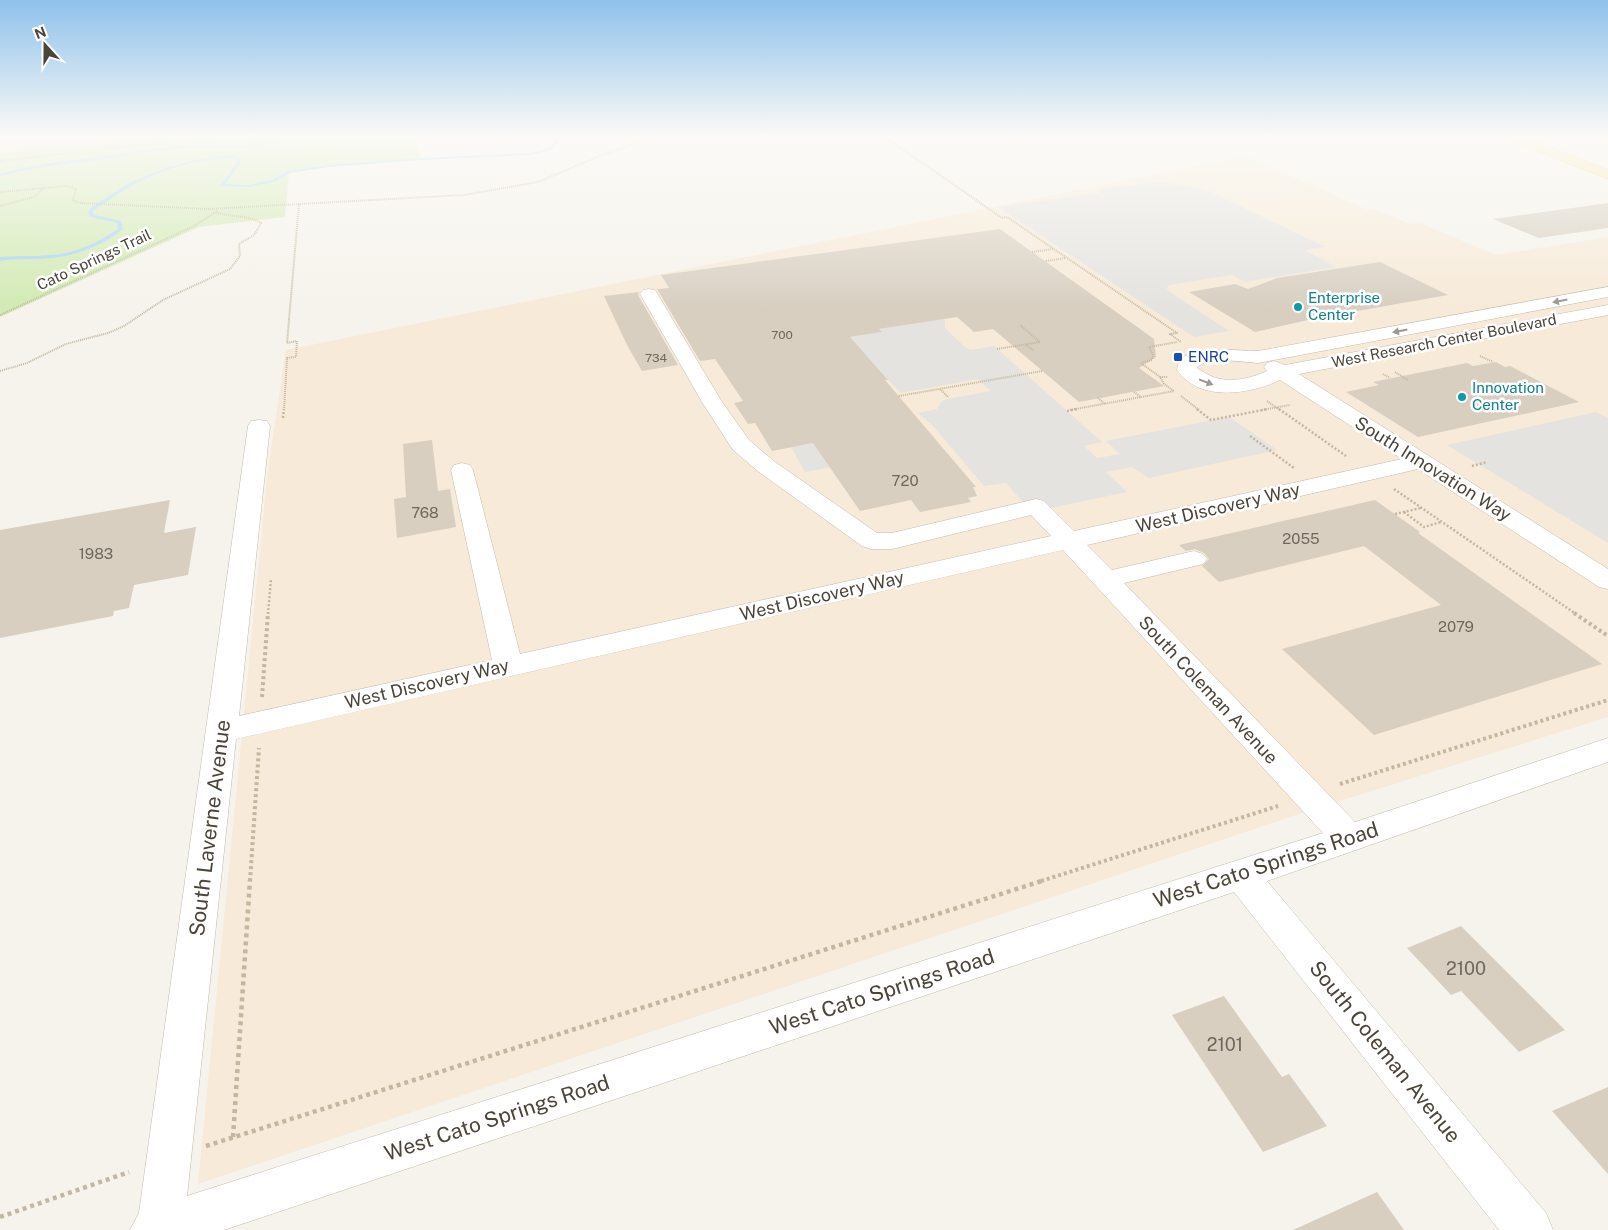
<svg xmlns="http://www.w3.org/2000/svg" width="1608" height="1230" viewBox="0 0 1608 1230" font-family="'Public Sans',sans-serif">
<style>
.residential{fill:#eae5da}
.commercial{fill:#f7ead8}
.green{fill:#d2eab5}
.parking{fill:#e5e3e0}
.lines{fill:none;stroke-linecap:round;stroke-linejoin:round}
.stream{fill:#a9d4f2;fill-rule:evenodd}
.building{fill:#d8cfc1}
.minor-casing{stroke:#c2bbae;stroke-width:1}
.major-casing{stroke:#e6c16a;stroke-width:1}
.path-far3{stroke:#c4b79f;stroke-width:2;stroke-dasharray:1 1;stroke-linecap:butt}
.path-far2{stroke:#c4b79f;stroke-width:2.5;stroke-dasharray:2 2;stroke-linecap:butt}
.path-far1{stroke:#c4b79f;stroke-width:4;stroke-dasharray:3 3;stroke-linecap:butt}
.path{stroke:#c4b79f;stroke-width:4.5;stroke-dasharray:4 4;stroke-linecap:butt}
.minor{fill:#fff;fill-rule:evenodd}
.major{fill:#ffe39c;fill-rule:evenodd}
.oneway{fill:#9c9892}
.culture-dot{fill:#0f9aa8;stroke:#fff;stroke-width:2}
.transit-dot{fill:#1a4fb4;stroke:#fff;stroke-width:2}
.labels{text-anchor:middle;stroke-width:5;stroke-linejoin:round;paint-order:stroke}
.far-number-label{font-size:12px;fill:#6e675b}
.far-street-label{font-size:15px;fill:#4b4439;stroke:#fff}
.far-culture-label{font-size:15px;fill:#0d838f;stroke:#fff;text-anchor:start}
.far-transit-label{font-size:15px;fill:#164399;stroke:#fff;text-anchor:start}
.number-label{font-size:15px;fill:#6e675b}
.street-label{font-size:18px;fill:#4b4439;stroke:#fff}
.near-number-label{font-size:18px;fill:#6e675b}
.near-street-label{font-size:21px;fill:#4b4439;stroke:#fff}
</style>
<rect width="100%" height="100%" fill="#f6f3ec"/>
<path class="residential" d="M0 135H203L0 153Z"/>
<path class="commercial" d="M1246 156 1368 210 1375 209 1410 224 1420 223 1496 255 1608 237V717L1311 810 198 1184 267 477 286 350Z"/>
<path class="green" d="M203 135H415L421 159 329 166 289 172 285 217 199 227 0 317V153Z"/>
<path class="parking" d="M1161 182 1204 189 1326 247 1305 250 1336 267 1245 282 1232 275 1169 285 1167 289 1170 292 1229 331 1194 337 998 207 1101 193 1099 189Z
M925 300 945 320V328L966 348 971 350 994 346 1102 442 1084 446 1097 458 1120 454 1106 441 1229 417 1277 450 1149 478 1132 467 1106 472 1127 492 1032 512 1006 483 984 486 933 426 918 413 937 409 942 401 947 399 991 391 977 379 901 393 848 338 881 332 879 329 918 323Z
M1596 412 1608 418V543L1447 445Z
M876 432 909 453 805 472 791 447Z"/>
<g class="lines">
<path class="stream" d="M281 135H287C257 154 219 145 186 148 156 150 127 156 98 160 65 164 33 167 0 176V174C31 165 62 161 94 158 124 154 154 148 184 146 217 143 251 151 281 135Z
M555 135H560L563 138 551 150 529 155 421 160 329 167 290 173 274 182 249 187 222 186 220 185 234 167 237 160 234 158C200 159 163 168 133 185 120 192 109 201 97 208L92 212 95 215 121 221 123 229C104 245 76 256 51 258 34 260 17 258 0 261V257C17 255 34 257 50 255 76 254 98 242 118 229L117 223 91 217 88 212 93 206 129 183 166 168 196 160 223 156H235L241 160 240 164 225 184 249 185 271 180 287 171 329 165 421 158 529 153 549 148 559 138Z"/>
</g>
<path class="building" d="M1608 203V228L1539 238 1493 219Z
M1000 229 1154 339 1156 357 1139 368 1164 386 1079 402 993 329 974 332 957 317 879 329 882 332 850 337 888 380H885L976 487H973L977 496 968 498 971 502 920 512 911 500 860 511 813 443 772 451 755 423 748 424 734 403 743 401 715 359 700 361 657 289 669 288 661 275Z
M1380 262 1448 295 1317 318 1255 332 1189 292 1235 284 1248 289 1277 278Z
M639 292 638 295 678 365 642 371 627 345 604 296Z
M1496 362 1505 367 1510 366 1579 402 1418 437 1346 392 1379 385 1373 382 1467 363 1473 366Z
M432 440 438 491 450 489 456 527 397 538 394 499 406 497 403 444Z
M170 500 164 533 196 527 188 575 134 585 129 608 114 611 113 616 0 638V530Z
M1375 500 1420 532 1418 533 1602 664 1374 735 1282 649 1441 605 1364 546 1219 582 1202 566 1209 559 1204 553 1195 549 1186 551 1179 545Z
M1461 926 1565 1030 1519 1052 1461 991 1451 995 1407 948Z
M1224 996 1282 1077 1289 1074 1327 1126 1263 1152 1172 1015Z
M1608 1087V1174L1552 1111Z
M1377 1192 1404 1230H1293Z"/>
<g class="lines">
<g class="minor-casing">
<path id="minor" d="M1608 287V297L1258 363C1244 362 1205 356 1197 368 1220 385 1242 382 1267 371L1264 367 1267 363 1274 361 1285 365 1608 305V315L1299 374 1608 569V589L1599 587 1418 469 1087 545 1112 570 1194 551 1203 554 1207 559 1203 564 1124 583 1355 822 1608 738V762L1267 881 1546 1213 1553 1230H1499L1234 892 224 1230H130L139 1213 248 426 251 421 259 420 267 421 270 426 239 716 492 660 451 470 454 465 462 463 470 465 473 470 520 654 1051 536 1031 515 892 549H871L862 546 759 472 733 450 702 402 640 294 643 290 649 289 655 290 722 402 749 440 775 462 877 533H892L1036 499 1044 501 1074 531 1402 459 1280 380C1250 394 1200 403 1177 370 1178 366 1178 362 1181 359 1197 345 1238 351 1258 351ZM1063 550 1323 833 187 1196 236 739Z"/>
</g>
<g class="major-casing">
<path id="major" d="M1501 135H1519L1608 170V179L1503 138Z"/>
</g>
<path class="path-far3" d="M882 135 1002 218 1007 217 1177 333 1169 334
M0 161 226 135
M0 192 67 186 76 189 73 200 79 203 208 209 464 195 538 182 602 155 642 141 711 135
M0 206 34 197 44 188
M1032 252 1053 249
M1046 261 1066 258
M0 315 194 226 217 211
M1170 334 1181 342
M1026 345 1033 350
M997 349 1040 342 1020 325
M1480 356 1493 362
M0 371 27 363 66 344 108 333 124 326 163 300 230 269 240 256 239 244 254 235 261 223C247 214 231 218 216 212
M1395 372 1408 380
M1383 374 1390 378
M1160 377 1141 363 1152 360 1153 355 1149 347 1177 342
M1167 377H1160L1164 384 1174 391
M940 389 948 397
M1134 392 1141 397
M899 396 1042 371
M1181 396 1199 410
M1098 398 1105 404
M1267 401 1280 410
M284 410 287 358 296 357 297 341 287 343 299 204
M1070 410 1174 391
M1262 410 1290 405"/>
<path class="path-far2" d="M1197 409 1211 420 1268 409
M1279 409 1346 456
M1067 411 1077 409
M283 418 284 409
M1250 436 1294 468
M1472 466 1487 462
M1394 489 1576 614
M1404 512 1424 527 1441 522
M1395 514 1421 508
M268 614 271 579"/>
<path class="path-far1" d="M1574 613 1608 636
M262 697 268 613
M1340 784 1608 700
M250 881 259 748
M1041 881 1278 806"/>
<path class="path" d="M233 1137 250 880
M206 1146 1045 880
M0 1217 129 1172"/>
<use href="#minor" class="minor"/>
<use href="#major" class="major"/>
</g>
<defs><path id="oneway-solid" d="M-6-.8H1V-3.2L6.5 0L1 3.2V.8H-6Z" transform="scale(1.25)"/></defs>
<g class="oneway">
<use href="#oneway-solid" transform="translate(1560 301) rotate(169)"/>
<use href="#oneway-solid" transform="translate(1400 331) rotate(169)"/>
<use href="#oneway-solid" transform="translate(1206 382) rotate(21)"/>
</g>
<linearGradient id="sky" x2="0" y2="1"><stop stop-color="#8fc1ec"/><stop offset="0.44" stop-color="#fbfaf6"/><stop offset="1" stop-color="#fbfaf6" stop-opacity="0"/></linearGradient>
<rect width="1608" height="308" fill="url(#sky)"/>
<g class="culture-dot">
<circle cx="1298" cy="307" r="5"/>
<circle cx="1462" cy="397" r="5"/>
</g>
<rect class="transit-dot" x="1173" y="352" width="10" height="10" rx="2.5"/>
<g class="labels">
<g class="far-number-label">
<text x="782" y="339">700</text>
<text x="656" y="362">734</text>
</g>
<g class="far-street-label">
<text transform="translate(94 260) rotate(-25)" y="5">Cato Springs Trail</text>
<text transform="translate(1444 341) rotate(-11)" y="5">West Research Center Boulevard</text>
</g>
<g class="far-culture-label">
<text x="1308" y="303">Enterprise<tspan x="1308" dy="17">Center</tspan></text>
<text x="1472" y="393">Innovation<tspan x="1472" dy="17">Center</tspan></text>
</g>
<g class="far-transit-label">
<text x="1188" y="362">ENRC</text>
</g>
<g class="number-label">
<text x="905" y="486">720</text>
<text x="425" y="518">768</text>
<text x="1301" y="544">2055</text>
<text x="96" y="559">1983</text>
<text x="1456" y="632">2079</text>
</g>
<g class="street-label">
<text transform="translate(1433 469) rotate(32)" y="6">South Innovation Way</text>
<text transform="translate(1218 508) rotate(-13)" y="6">West Discovery Way</text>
<text transform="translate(822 596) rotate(-13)" y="6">West Discovery Way</text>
<text transform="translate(427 684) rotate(-13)" y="6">West Discovery Way</text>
<text transform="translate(1208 690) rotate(47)" y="6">South Coleman Avenue</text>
</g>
<g class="near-number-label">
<text x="1466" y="975">2100</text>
<text x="1225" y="1051">2101</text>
</g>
<g class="near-street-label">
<text transform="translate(210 828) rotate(-83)" y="7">South Laverne Avenue</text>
<text transform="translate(1266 865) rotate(-18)" y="7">West Cato Springs Road</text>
<text transform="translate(882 992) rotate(-18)" y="7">West Cato Springs Road</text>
<text transform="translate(1385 1052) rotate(51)" y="7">South Coleman Avenue</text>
<text transform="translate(497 1118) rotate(-18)" y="7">West Cato Springs Road</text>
</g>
</g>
<g transform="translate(45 45) rotate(339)" stroke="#ffffff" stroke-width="4" paint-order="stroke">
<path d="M0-4L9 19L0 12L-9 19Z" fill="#4b4439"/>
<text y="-8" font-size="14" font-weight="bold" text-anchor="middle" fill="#4b4439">N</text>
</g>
</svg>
